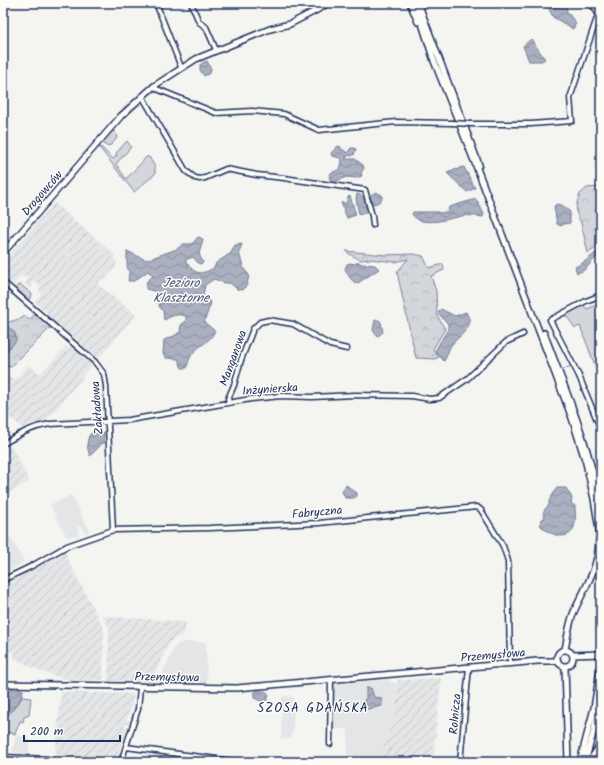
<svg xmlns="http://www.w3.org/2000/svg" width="604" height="765" viewBox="0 0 604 765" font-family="Kalam,sans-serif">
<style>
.built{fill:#e4e5e6}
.industrial{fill:url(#industrial-furrows)}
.green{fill:#d4d6db;stroke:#78829c}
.forest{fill:url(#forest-crowns);stroke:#78829c}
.water{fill:url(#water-waves);stroke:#717c98}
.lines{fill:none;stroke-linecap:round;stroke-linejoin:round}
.stream{stroke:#717c98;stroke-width:1}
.minor-casing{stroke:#1b2f5e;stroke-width:7}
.major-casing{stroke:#1b2f5e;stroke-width:8}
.minor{stroke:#fdfcf7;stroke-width:4}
.major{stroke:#fdfcf7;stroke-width:5}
.minor-bridge-casing{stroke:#1b2f5e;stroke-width:7;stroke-linecap:butt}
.minor-bridge{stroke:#fdfcf7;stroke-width:4}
.labels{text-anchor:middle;stroke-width:3;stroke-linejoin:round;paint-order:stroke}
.street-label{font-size:12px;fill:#1b2f5e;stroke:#fdfcf7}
.water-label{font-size:13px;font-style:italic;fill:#46567b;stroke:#fdfcf7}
.neighbourhood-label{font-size:13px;letter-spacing:1px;fill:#1b2f5e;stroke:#fdfcf7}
</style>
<defs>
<pattern id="industrial-furrows" width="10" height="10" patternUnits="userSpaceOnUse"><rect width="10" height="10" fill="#e4e5e6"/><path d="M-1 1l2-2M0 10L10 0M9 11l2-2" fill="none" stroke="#c3c5c8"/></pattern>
<pattern id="forest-crowns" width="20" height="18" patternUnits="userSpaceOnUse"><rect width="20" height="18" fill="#d4d6db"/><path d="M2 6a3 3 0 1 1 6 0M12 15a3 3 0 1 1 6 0" fill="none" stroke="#b5b8be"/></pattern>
<pattern id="water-waves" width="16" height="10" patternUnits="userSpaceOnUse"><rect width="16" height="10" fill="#aab0bf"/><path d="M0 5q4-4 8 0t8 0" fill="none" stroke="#8a909e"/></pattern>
</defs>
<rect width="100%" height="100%" fill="#f4f4f1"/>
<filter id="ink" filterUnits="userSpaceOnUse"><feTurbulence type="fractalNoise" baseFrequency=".025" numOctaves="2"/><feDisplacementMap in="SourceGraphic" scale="8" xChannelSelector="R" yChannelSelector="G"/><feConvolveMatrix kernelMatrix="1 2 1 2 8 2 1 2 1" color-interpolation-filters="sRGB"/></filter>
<g filter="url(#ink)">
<path class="built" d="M71 495 90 531 85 533 81 526 77 527 79 535 67 537 50 505Z
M5 531H7L24 561 23 563 3 574V532Z
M185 642H206L207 683 160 684V678L175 647 179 643Z
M389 680 392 683H397L395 712 378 762H347L348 729H331L332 683Z
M282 696 294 697 293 733 291 734V739H281Z
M16 735 30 739 28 754 12 753Z"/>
<path class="industrial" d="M54 203 113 253 117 266 105 281 102 278 97 284 136 315 98 359 48 316 47 313 35 302 42 293 39 290 40 287 34 281 31 284 33 286 30 289 25 284 28 281 26 279 28 277 27 275 24 277 21 275 14 284H12L3 276V263Z
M65 345 69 349 72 347 80 353V356L85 359H88L93 364 82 376 83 377 44 423 32 426 30 424 23 428 3 412V373L4 372 14 380 29 365 40 374 65 348Z
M8 446 12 447 29 481 3 497V449Z
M66 552 67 558 104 629 103 680H69L42 672 14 658V652H5L3 650V584Z
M103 616 186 622 185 631 181 636 173 639 170 642 154 675 148 681H108L109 628Z
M441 678 433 762H378L395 712 398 680Z
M61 692 133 694V702L126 720 129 721 128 724H125V726L127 727 116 762H63L55 756Z"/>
<path class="green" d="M112 131 115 132 117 138 111 145 106 146 102 142Z
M127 141 131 147 116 164 126 179 143 161 146 157H149L155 167V174L134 192 99 147 102 148 113 159 117 155 116 153Z
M18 285H21L32 294 31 298 27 299 17 289V286Z
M601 303V381L580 326 575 328 568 318 564 315 566 313 583 304 587 309Z
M22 697 31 698 29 715 24 717 23 722 20 721 15 734 3 731V719L18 704Z"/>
<path class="forest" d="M598 187 601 204V245L588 253 581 223 576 212 577 203 580 194 587 188Z
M346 251 386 255 413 254 423 256 429 268 443 264 444 270 431 276 436 291 437 315 445 329 433 349 439 357 435 359 416 358 415 354 397 272 408 259 395 262 370 259 360 260C355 256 352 257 346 251Z
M34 314H38L51 327 11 367 3 366V353L16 341 6 325 3 327V324L22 318 25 316 30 320Z"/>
<path class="water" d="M556 3H566L567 12 576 23 573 29 553 17 547 5Z
M531 39 545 59 542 61H529L523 46Z
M207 61 211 69 210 73 204 76 200 70V65L204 62Z
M338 146 341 147V150H344L347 153 351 148H355L356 150 354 153 355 154 351 156 349 155 345 159H355L363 165 364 168 361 173 362 176 356 178 346 177 333 183 330 180 329 174 340 169 342 162 341 158 332 156 331 153Z
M464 167 475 188 467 192 447 173 457 169 458 170 459 168Z
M376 192 382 195C383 201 378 203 373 204L370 196Z
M357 194C365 196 368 204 368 211L362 214 359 215 356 198Z
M350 196 356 215 347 218 341 203 343 202 346 204 348 197Z
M476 199 484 214 483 217C476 216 470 215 463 216 450 218 421 229 412 214L413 212H438L439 213 446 212 447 213 449 207Z
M557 204 562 205 570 212V223L564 224 561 226 557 224 554 207 555 205Z
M198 237 203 239 199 254 203 263 199 264 193 257 185 260C194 274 199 276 214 268L216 263 231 253 235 245 242 244 239 253 244 269 249 275 247 285 242 290 237 289 230 283H224L214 279 205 285 203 295 211 303 204 322 215 331C206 349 191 344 187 368H182L178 359 166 358 163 354 164 340 174 336 180 332 181 325 186 321V316C177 313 172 316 164 320L163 311 159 306 160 296 154 291 146 289 147 281 153 276 148 271 134 281H128L129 273 127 265V251L146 260 177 249 183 244H192Z
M601 249V255C588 261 590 270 577 273L575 267C586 262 591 256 601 249Z
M358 262 362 264 375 265 379 269 358 283H355L350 278 345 269 347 264 350 263 355 264Z
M441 309 455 316 466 312 470 321C468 334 454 338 449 349 448 353 446 357 444 361L435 351 448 329V324L439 314V311Z
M375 320H379L381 322 383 332 378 336 376 335 373 330Z
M6 325 15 333 16 341 5 353 3 348V327Z
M93 432 104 433 103 443 90 456C87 449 85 436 93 432Z
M346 485 357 493V496L354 498H345L342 491Z
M557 488H566L572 498 571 503 575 506C575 511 576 517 575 522 573 544 550 536 540 525L542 519 545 518 543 513 545 509 549 505V501Z
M3 688 23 690C23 699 10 714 3 719Z
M366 688H371L374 697 381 698 382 706 368 709 364 708V700L366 699Z
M256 691C261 691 267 690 269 695L267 700 261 701 254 698V693Z"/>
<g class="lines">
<path class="stream" d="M562 370 571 366"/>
<g class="minor-casing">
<path id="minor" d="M156 3 181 67
M191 3 199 22 206 27 216 50
M154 86 157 89 216 113 252 111 284 114 319 130 396 122 452 123
M142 96 186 171 195 178 200 179 205 178 226 169 257 175 284 178 365 190 372 216 373 225
M471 124H531L572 121 570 98 598 15 596 9 589 3
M3 238V242
M3 282 95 362 104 374 106 386 113 530
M601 295 586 301 550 320 579 376 601 430
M229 403 228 399 234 385 241 360 253 329 260 322 269 320 293 324 330 345 347 349
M3 444C20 434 31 427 50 424L129 420 251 399 281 396 312 397 355 395 412 396 430 399 439 398 467 379 506 342 523 334
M3 580 30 567 67 546 113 530 210 528 319 523 477 507 481 510 503 546 508 561 510 663
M330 744 331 680
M126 747 239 762
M3 757 48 759 57 762
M121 762 138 709 140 687
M460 762 469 667"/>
</g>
<g class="major-casing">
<path id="major" d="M410 3 418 22
M417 3 419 14 434 61 475 163 572 418 586 463 594 499 601 542
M420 8 479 165
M3 253 121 116 154 86 196 59 270 29 290 24 315 11 328 3
M544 333C566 391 590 447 601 508
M557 658a8 8 0 1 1 16 0a8 8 0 1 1-16 0Z
M565 650C567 638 569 625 573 614 585 586 598 572 599 539
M573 655 601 654
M565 667 568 762
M3 684 237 688 538 661H558
M580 762 594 708 601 664
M585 762 594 730 601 698
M589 762 601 744"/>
</g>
<use href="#minor" class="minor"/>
<use href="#major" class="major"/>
<g class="minor-bridge-casing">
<path id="minor-bridge" d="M452 123 471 124"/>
</g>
<use href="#minor-bridge" class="minor-bridge"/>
</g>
</g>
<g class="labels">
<g class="street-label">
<text transform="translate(42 193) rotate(-49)" y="4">Drogowców</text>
<text transform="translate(233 358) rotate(-70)" y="4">Manganowa</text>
<text transform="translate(270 389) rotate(-4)" y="4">Inżynierska</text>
<text transform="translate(97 408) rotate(-94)" y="4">Zakładowa</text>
<text transform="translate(317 512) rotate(-5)" y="4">Fabryczna</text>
<text transform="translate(493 655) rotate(-5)" y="4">Przemysłowa</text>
<text transform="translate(167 677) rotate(1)" y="4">Przemysłowa</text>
<text transform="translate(455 714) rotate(-85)" y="4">Rolnicza</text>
</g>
<g class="water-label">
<text x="181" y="287">Jezioro<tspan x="181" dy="15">Klasztorne</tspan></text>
</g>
<g class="neighbourhood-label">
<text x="313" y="712">SZOSA GDAŃSKA</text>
</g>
</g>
<rect width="604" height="765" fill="none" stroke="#fdfcf7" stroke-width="16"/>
<rect x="8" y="8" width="588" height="749" fill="none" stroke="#1b2f5e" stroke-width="1.5" filter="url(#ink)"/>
<path d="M24 735v6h96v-6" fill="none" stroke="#1b2f5e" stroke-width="2"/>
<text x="30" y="735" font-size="12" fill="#1b2f5e" stroke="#fdfcf7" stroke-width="3" paint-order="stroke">200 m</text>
</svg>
